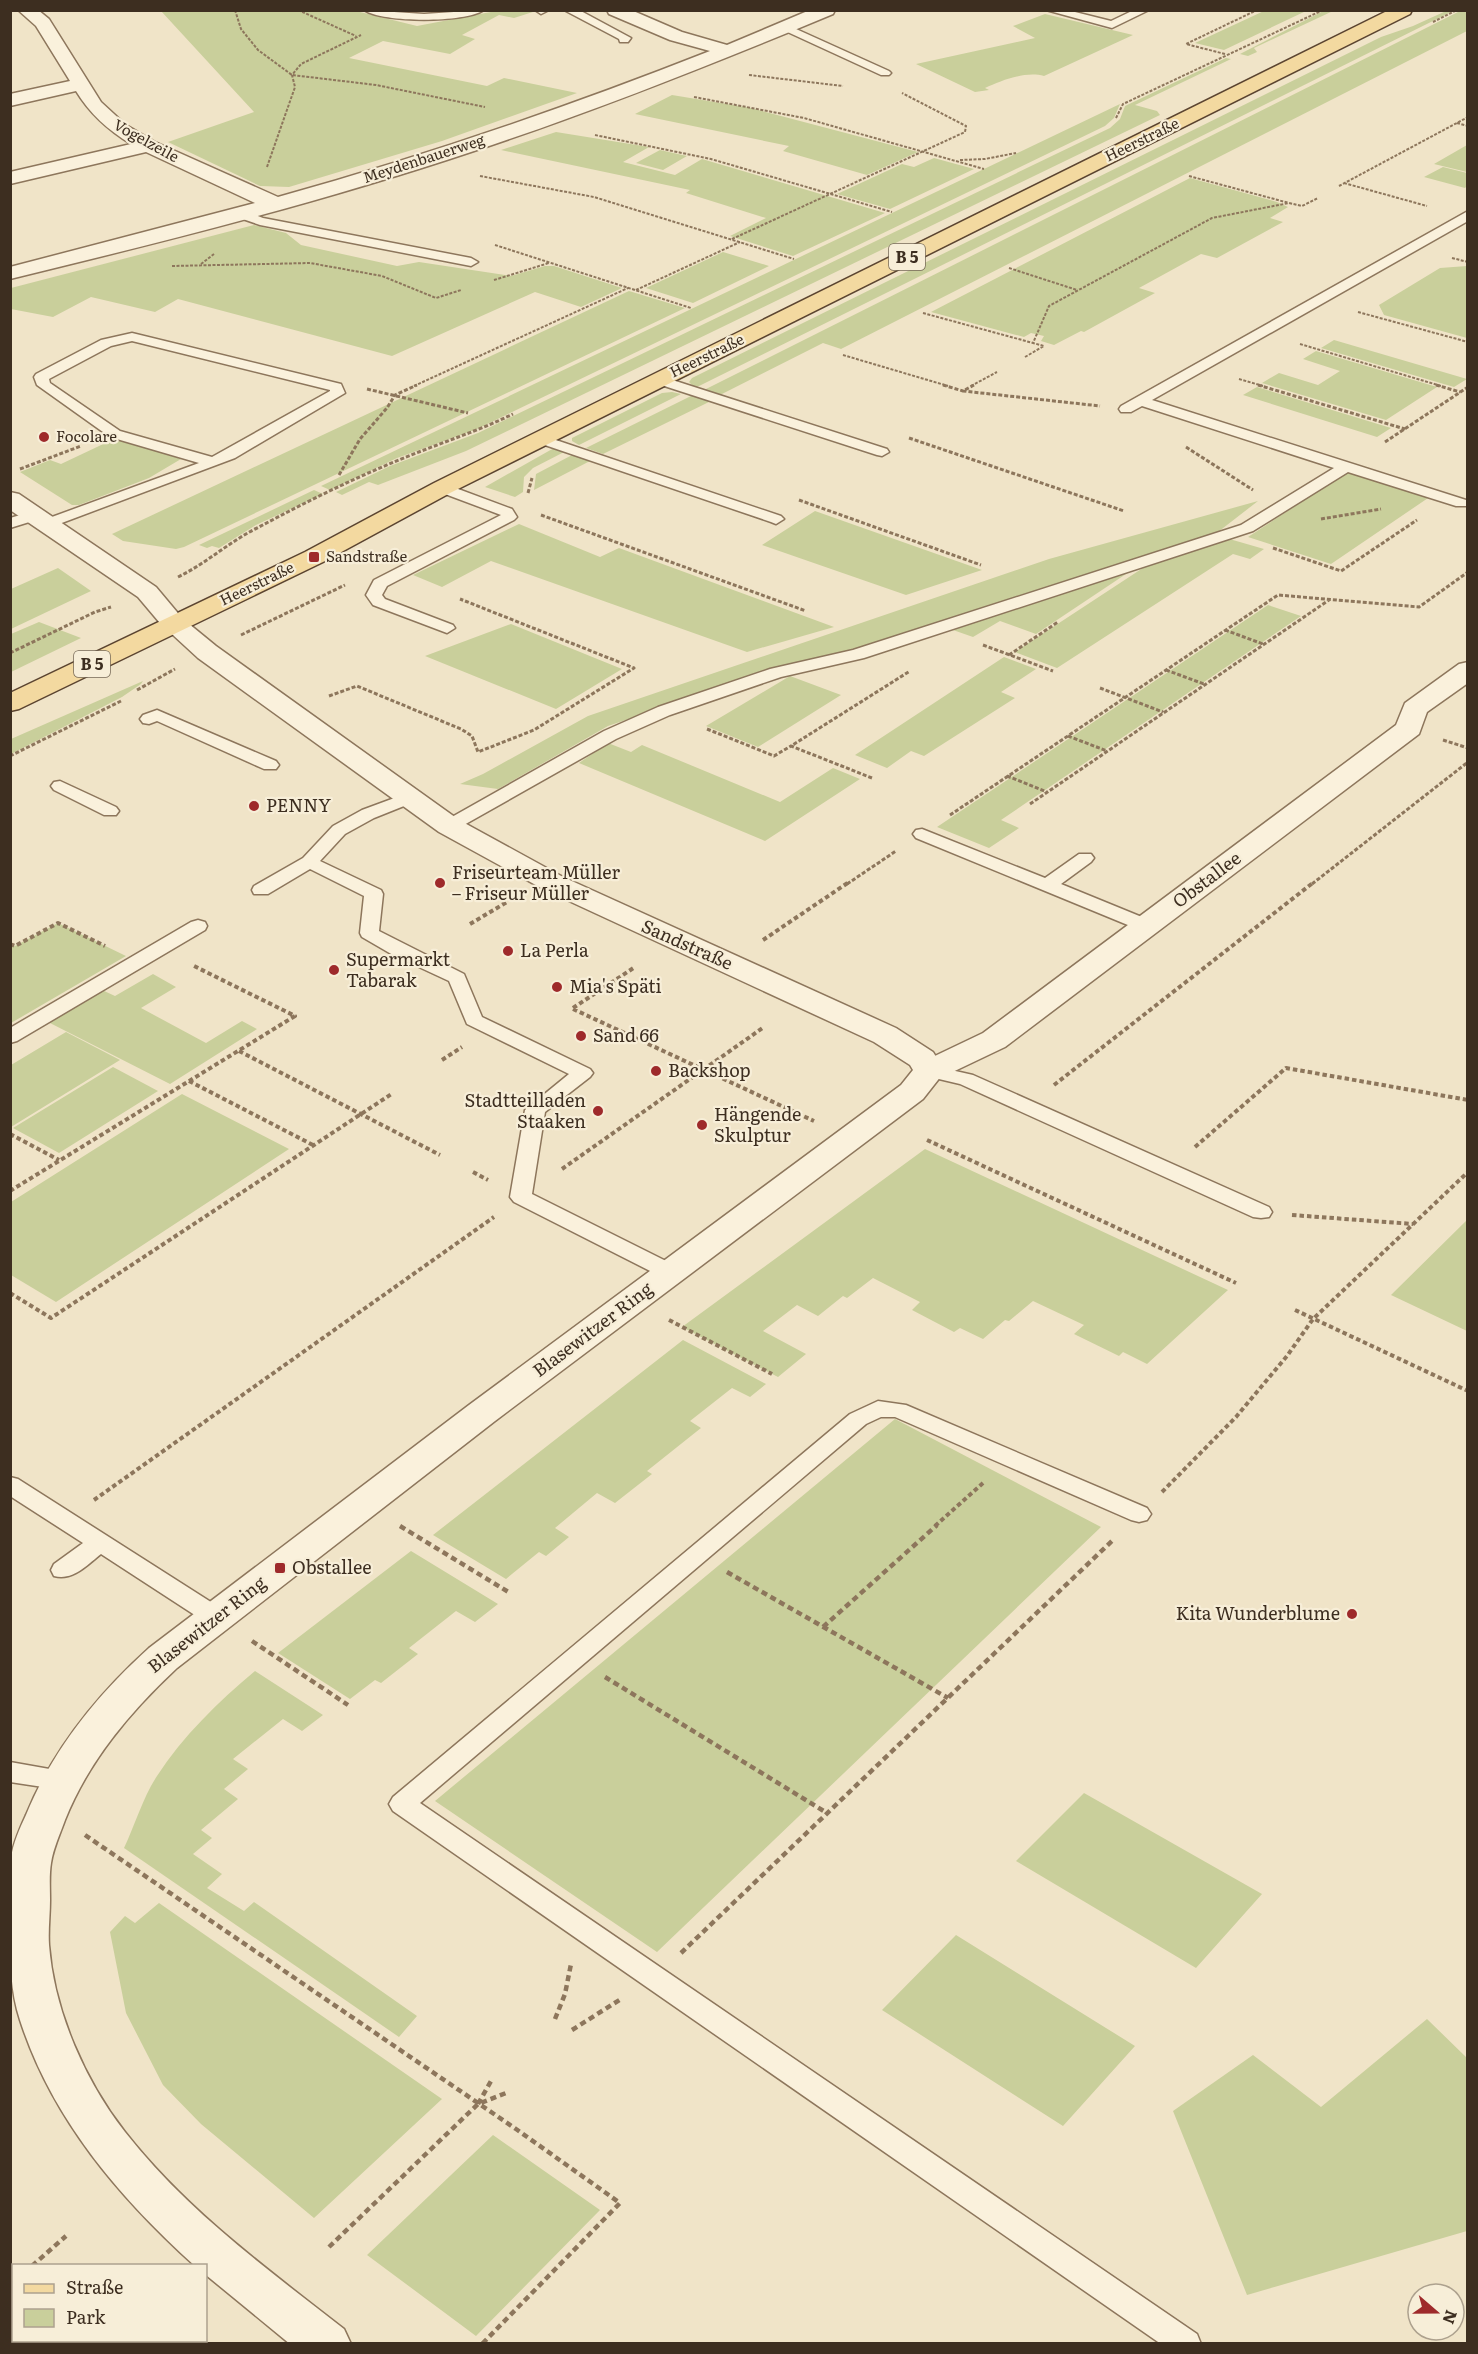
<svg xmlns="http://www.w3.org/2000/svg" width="1478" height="2354" viewBox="0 0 1478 2354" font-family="Literata,serif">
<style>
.green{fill:#c9cf9b}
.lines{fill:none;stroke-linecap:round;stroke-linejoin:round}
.service-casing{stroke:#8d765c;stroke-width:3}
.minor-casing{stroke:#8d765c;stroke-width:3}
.tertiary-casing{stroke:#8d765c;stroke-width:3}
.primary-casing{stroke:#5b4430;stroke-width:3}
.path-far3{stroke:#8d765c;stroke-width:2;stroke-dasharray:3 1.5;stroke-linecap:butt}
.path-far2{stroke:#8d765c;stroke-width:3;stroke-dasharray:4 2;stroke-linecap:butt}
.path-far1{stroke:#8d765c;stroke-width:4;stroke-dasharray:4.5 3;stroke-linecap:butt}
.path{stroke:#8d765c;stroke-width:4.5;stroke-dasharray:6 4;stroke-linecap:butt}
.service{fill:#faf1dc;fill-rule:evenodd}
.minor{fill:#faf1dc;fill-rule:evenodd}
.tertiary{fill:#faf1dc;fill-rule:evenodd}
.primary{fill:#f3d9a0;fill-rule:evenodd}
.poi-dot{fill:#9e2a2b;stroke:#f7eed8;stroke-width:2}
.labels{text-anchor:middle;stroke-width:4.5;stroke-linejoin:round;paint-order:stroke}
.far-street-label{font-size:15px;fill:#3d2e20;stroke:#f7eed8}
.far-poi-label{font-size:15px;fill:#3d2e20;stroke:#f7eed8;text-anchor:start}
.shield{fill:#f7eed8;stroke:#756857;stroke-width:1.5}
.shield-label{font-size:16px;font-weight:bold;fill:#3d2e20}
.poi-label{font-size:18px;fill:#3d2e20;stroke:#f7eed8;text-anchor:start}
.street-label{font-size:18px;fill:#3d2e20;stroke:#f7eed8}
</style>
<rect width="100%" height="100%" fill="#f0e4c8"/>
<path class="green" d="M1266 10 1306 11 1224 50 1195 43Z
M1325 10 1333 11 1254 48 1257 52 1248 56 1240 54Z
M161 11H356L417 26 496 11H536L514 18 499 15 462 35 475 39 450 54 383 41 349 58 487 86 504 78 577 93 442 141 289 187 260 186 168 142 254 112Z
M1446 11H1453L695 388 689 382 692 378 1381 37 1413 26Z
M1460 11H1467V31L841 349 823 343 718 396 702 391Z
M1045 14 1133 35 1044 76C1026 71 1002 80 985 88L989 90 975 92 916 64 1035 38 1013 26Z
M1226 58 1231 59 1135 105 1157 111 1160 115 466 451 378 485 369 482 342 495 336 492 390 466 478 433 1110 128 1120 119 1125 106Z
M672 95 751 108 918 152 867 175 783 151 789 146 635 114Z
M1120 104 1114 118 1105 126 477 429 397 458 330 490 321 486Z
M556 132 649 147 623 162 675 175 702 159 885 213 793 256 730 236 766 218 686 193 690 190 501 150Z
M1467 145V172L1434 164Z
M660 150 687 156 663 170 636 163Z
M934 158 974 169 890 209 837 194 902 164 914 167Z
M1443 167 1467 173V186L1465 188 1424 177Z
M1190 178 1277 202 1288 207 1270 218 1283 222 1217 258 1201 254 1139 288 1155 293 1084 332 1081 331 1054 345 1041 341 1044 336 1031 333 1024 337 931 312Z
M254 225 286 233 301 245 397 266 419 262 511 276 545 266H554L622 288 581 307 535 292 392 356 178 299 155 312 91 297 53 317 11 309V288Z
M723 252 769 266 693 303 646 288Z
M1467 266V338L1384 315 1379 305 1440 268Z
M629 291 685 308 184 547 176 549 123 541 112 534Z
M1334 340 1467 379 1454 387 1321 348Z
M1316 351 1437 387 1386 420 1262 383 1279 373 1318 385 1340 371 1303 359Z
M1257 387 1391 428 1377 437 1243 395Z
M672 392 681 394 579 445 572 441V438L662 393Z
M693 395 711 401 603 454 586 448Z
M116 438 181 459 149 478 79 505H72L20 472 50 460 61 464Z
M554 448 568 450 533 468 524 477 523 492 515 497 485 487Z
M574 454 590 461 534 490 536 474Z
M1350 470 1431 496 1331 564 1248 537Z
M314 490 323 494 256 525 219 548 212 546 207 548 199 545Z
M1258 501 1218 532 891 640 743 680 608 726 498 789 460 784 483 774 588 716 1049 559Z
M815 511 982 570 906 595 762 545Z
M519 524 600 557 619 548 834 627 747 652 491 561 442 587 413 575Z
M1226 538 1264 549 1250 559 1233 554 1057 668 1015 652 1149 564Z
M1138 566 1036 634 1000 621 973 637 953 630Z
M58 568 91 591 11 629V589Z
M1268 605 1301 616 1001 820 1019 828 989 848 937 827Z
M39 622 81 638 11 672V634Z
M511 624 622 669 556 709 425 656Z
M1004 657 1036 669 1001 692 1015 698 924 756 911 751 887 768 855 755Z
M790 676 841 695 758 747 706 726Z
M143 681 141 684 122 697 11 754V739Z
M608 743 631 752 642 745 780 802 833 768 860 779 765 841 579 763Z
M58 923 126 956 11 1023V944L15 946Z
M153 974 176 987 141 1008 206 1043 242 1021 257 1029 170 1084 48 1022 102 990 115 996Z
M66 1032 120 1060 11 1127V1065Z
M113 1067 158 1091 59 1153 13 1128Z
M182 1094 289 1149 56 1302 11 1275V1202Z
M925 1149 1228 1290 1147 1364 1123 1352 1119 1356 1074 1334 1084 1325 1033 1301 1009 1321 1005 1320 983 1339 960 1328 954 1332 912 1310 920 1302 873 1278 847 1298 843 1296 818 1316 797 1305 763 1331 806 1354 778 1377 682 1327Z
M1467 1220V1331L1391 1295Z
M683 1340 766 1384 750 1397 732 1388 690 1421 701 1428 647 1471 652 1474 615 1503 597 1493 555 1528 569 1537 546 1556 539 1552 506 1579 433 1535Z
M895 1419 1101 1527 657 1952 435 1801Z
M411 1551 498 1604 475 1622 456 1611 409 1648 418 1654 381 1683 375 1680 350 1699 278 1653Z
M255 1671 323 1715 302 1731 283 1719 233 1759 248 1769 224 1789 238 1799 201 1830 212 1838 193 1854 222 1874 207 1888 244 1911 254 1902 417 2016 399 2037 124 1848C135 1825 143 1797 157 1776 183 1736 218 1702 255 1671Z
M1084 1793 1262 1894 1196 1968 1016 1861Z
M159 1903 442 2099 314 2218 201 2124 163 2085 126 2013 110 1932 125 1916 135 1923Z
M956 1935 1135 2046 1063 2126 882 2010Z
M1427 2019 1467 2058V2231L1247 2295 1173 2111 1253 2055 1321 2107Z
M493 2135 600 2210 476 2336 367 2255Z"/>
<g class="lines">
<g class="service-casing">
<path id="service" d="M364 10 424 14 484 10C465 23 383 23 364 10Z
M535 10H547V11L541 14Z
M564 10H579L631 38 628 42H620L619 39Z
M1046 10H1067L1111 21 1134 10H1149L1112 28Z
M785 24 889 71 891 73 889 75H881L781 29 779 27Z
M242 210 263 218 471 258 478 262 471 266 260 225 237 217 236 214 237 211Z
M1468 211V221L1152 400 1466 500V506H1456L1348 472 1253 531 864 658 781 677 670 715 616 739 455 830H443L440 826 443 822 604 731 658 707 770 669 853 650 1241 525 1334 468 1142 406 1131 412H1121L1119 409 1121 406Z
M132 333 341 384 345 393 235 458 51 527H41L38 524 41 521 199 463 110 437 37 385 34 377 36 374 101 340ZM132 341 330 390V391L212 457 120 431 50 383 49 379 111 346Z
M660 376 887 449 889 452 882 456 877 455 655 383 653 380Z
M541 435 781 516 784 519 776 524 771 522 536 442 534 439 536 436Z
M442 483 512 509 517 517 514 520 387 586 382 595 385 599 453 625 455 628 447 633 373 605 366 595 374 580 501 515 437 491 434 488Z
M34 511 42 516 39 519 10 528V518Z
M157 710 276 761 279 765 276 769H264L157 721 149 724 143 723 140 719 143 715Z
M60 781 116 807 119 811 116 815H104L54 790 51 786 54 782Z
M408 793 414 794 417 798 414 802 374 818 345 834 320 861 381 890 383 894 379 931 464 974 482 1017 590 1069 593 1073 590 1077 545 1112 532 1194 678 1267 681 1272 678 1277 670 1279 662 1277 514 1202 510 1197 525 1110 569 1074 467 1024 449 981 393 955 362 937 360 933 364 896 310 869 268 894H254L252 890 254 886 303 858 333 826 362 810Z
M922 829 1045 878 1079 854H1091L1094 858 1091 862 1061 884 1154 922 1156 926 1154 930H1140L916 838 913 834 916 830Z
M198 920 205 922 207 926 205 930 17 1041 10 1043V1028L191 922Z
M929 1065 973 1075 1269 1207 1272 1212 1269 1217 1261 1218 1253 1217 960 1084 922 1075 919 1071 922 1067Z
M878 1401 906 1405 1147 1508 1151 1514 1147 1520 1139 1522 1131 1520 895 1417H881L866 1424 420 1803 1197 2334 1201 2344H1161L393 1811 389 1804 393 1797 850 1414Z
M10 1477 18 1479 225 1611 228 1617 225 1623 216 1626 207 1623 101 1554C87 1565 73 1581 54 1576L51 1570 54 1564 83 1543 10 1496Z
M10 1762 72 1773 76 1780 72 1787 63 1790 10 1782Z"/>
</g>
<g class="minor-casing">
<path id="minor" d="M18 10H38L49 19 101 102 126 125 155 142 278 197C425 156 568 107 710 51L670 40 609 14 607 10H631L682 32 727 45 810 10H835L833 14C715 63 595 111 474 151 322 202 166 241 10 279V267L255 203 146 152 10 184V172L131 144C108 130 90 114 76 91L10 106V94L70 81 36 26Z
M10 492 19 494 156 587 187 624 183 629 174 632 165 629 138 597 10 510Z
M1468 662V683L1427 712 1419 734 1005 1047 940 1078 929 1080 918 1078 913 1071 918 1064 983 1033 1396 725 1405 703 1459 664Z"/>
</g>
<g class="tertiary-casing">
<path id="tertiary" d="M174 616 183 619 216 646 459 820 563 877 896 1028 933 1052 945 1071 923 1099 495 1421 177 1668C130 1712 89 1760 65 1820 60 1834 53 1849 51 1863 49 1875 50 1888 50 1900 50 1915 48 1930 49 1945 54 2011 85 2081 125 2132 186 2210 267 2269 344 2329L351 2344H290L206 2275V2266H195C119 2197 52 2119 20 2020 9 1987 10 1951 10 1917 10 1898 7 1876 11 1858 13 1843 20 1828 26 1815 53 1749 97 1695 149 1648L469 1405 901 1085 913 1070 910 1065 874 1042 543 889 439 832 198 658 161 624 165 619Z"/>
</g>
<g class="primary-casing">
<path id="primary" d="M1389 10H1412L1410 14 450 493 323 562 19 709 10 711V693L305 552 434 483Z"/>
</g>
<path class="path-far3" d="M235 10 241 29 258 50 292 75 376 85 485 107
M298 10 356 36
M1433 22 1457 10
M1225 54 1186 44 1257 10
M749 75 843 86
M694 97 804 118 984 169
M1116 118 1123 104 1323 10
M1457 123 1468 126
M595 135 711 159 892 212
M960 160 985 159 1016 153
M267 167 295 87 292 75 301 64 361 35
M480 176 594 197 794 259
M1189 176 1289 203
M1344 183 1427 206
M1339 186 1468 117
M732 239 965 132 966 126 902 93
M495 245 691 308
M1452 258 1468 262
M201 264 214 254
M172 266 310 263 382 276 436 298 461 290
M1009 268 1077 290
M494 280 549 263
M636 290 740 242
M1358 312 1468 342
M923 313 1033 343
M1300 344 1441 386
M843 355 948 386
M1025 357 1044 346 1033 343 1049 306 1212 218 1289 203 1302 206 1318 198
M1239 379 1263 386
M414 386 628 288
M971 386 997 372"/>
<path class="path-far2" d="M943 385 963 391
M974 385 963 391 1100 406
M1258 385 1405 429
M1436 385 1460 392
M367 389 468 413
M909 438 1124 511
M1385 442 1468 387
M1186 447 1253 490
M20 469 81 446
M339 475 360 439 387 408 395 395 417 385
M528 493 532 478
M799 500 981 565
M541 515 806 611
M1321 519 1381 509
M1273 548 1341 571 1417 520
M178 577C207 563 230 541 259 527 304 503 352 479 399 460 437 444 476 432 513 414
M1225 630 1263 644
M241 635 345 585
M983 645 1053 671
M10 653 95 612 111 607
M1009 655 1058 622
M1166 670 1204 684
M1100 688 1163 712
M137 690 175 669
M329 696 357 686 461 729 472 736 478 752 534 730 634 668 460 599
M707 729 774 756 791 746
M1068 736 1107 751
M1443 740 1468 748
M10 756 121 701
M1007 776 1047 792
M872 778 791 746 910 671
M1030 804 1329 600
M950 815 1278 595 1419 607 1468 572
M847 884 896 851
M1312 884 1468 762"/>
<path class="path-far1" d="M470 924 507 902
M763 940 849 882
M10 944 15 946 58 923 105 946
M573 1008 635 967
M573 1009 814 1121
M239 1051 440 1155
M442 1060 462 1047
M189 1081 313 1145
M1054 1085 1314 882
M10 1134 59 1160
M927 1140 1236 1283
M1195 1147 1286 1068 1468 1100
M562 1169 764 1027
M473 1172 488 1180
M10 1191 295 1016 192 965
M1292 1215 1413 1224
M10 1293 51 1318 393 1093
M1295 1310 1468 1391
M669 1320 772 1374
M1162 1492 1236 1417 1287 1356 1313 1319 1468 1172
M94 1500 494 1217
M935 1526 983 1483"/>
<path class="path" d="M400 1526 510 1593
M727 1572 948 1698
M823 1627 937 1525
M252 1641 348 1705
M605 1677 827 1813
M85 1835 516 2129 620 2203 482 2344
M681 1953 1114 1539
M555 2019 565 1994 571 1964
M572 2030 621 1999
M478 2104 491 2081
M329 2247 478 2104 506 2093
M32 2266 66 2236
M10 2284 14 2282
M99 2344 102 2340"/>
<use href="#service" class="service"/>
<use href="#minor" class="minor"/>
<use href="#tertiary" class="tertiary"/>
<use href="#primary" class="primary"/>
</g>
<g class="poi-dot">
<circle cx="44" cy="437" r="6"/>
<rect x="308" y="551" width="12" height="12" rx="3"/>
<circle cx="254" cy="806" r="6"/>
<circle cx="440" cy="883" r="6"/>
<circle cx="508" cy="951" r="6"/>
<circle cx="334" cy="970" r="6"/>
<circle cx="557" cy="987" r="6"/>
<circle cx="581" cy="1036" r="6"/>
<circle cx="656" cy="1071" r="6"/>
<circle cx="598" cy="1111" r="6"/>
<circle cx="702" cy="1125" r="6"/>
<rect x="274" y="1562" width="12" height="12" rx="3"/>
<circle cx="1352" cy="1614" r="6"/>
</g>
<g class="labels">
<g class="far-street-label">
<text transform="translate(1142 140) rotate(-26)" y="5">Heerstraße</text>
<text transform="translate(146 141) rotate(29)" y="5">Vogelzeile</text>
<text transform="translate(424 159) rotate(-18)" y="5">Meydenbauerweg</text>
<text transform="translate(707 356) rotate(-26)" y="5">Heerstraße</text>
<text transform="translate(257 584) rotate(-26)" y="5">Heerstraße</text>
</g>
<g class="far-poi-label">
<text x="56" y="442">Focolare</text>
<text x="326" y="562">Sandstraße</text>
</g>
<g class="shield">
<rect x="889" y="244" width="36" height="26" rx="4.5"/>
<rect x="74" y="651" width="36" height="26" rx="4.5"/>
</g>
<g class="shield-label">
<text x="907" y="263">B 5</text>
<text x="92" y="670">B 5</text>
</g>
<g class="poi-label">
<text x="266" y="812">PENNY</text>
<text x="452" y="879">Friseurteam Müller<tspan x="452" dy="21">– Friseur Müller</tspan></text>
<text x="520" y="957">La Perla</text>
<text x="346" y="966">Supermarkt<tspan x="346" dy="21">Tabarak</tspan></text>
<text x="569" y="993">Mia's Späti</text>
<text x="593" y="1042">Sand 66</text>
<text x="668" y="1077">Backshop</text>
<text x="586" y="1107" text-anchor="end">Stadtteilladen<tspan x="586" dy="21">Staaken</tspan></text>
<text x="714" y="1121">Hängende<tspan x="714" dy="21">Skulptur</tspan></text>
<text x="292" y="1574">Obstallee</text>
<text x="1340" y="1620" text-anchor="end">Kita Wunderblume</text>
</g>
<g class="street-label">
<text transform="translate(1207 880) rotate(-37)" y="6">Obstallee</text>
<text transform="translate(687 945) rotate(24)" y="6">Sandstraße</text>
<text transform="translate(593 1330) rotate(-37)" y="6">Blasewitzer Ring</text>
<text transform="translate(207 1625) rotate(-38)" y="6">Blasewitzer Ring</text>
</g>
</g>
<rect width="1478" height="2354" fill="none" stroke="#3d2e20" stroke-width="24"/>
<rect x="12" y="2264" width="195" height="78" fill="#f7eed8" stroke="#ada18e" stroke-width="1.5"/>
<rect x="24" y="2284" width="30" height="9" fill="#f3d9a0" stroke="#ada18e" stroke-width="1.5"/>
<text x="66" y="2294" font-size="18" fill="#3d2e20">Straße</text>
<rect x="24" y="2309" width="30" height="18" fill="#c9cf9b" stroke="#ada18e" stroke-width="1.5"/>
<text x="66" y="2324" font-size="18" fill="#3d2e20">Park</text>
<g transform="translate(1436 2312) rotate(110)"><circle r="28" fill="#f7eed8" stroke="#ada18e" stroke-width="1.5"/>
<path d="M0-4.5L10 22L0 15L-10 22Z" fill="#9e2a2b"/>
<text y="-9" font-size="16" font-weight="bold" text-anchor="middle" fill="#3d2e20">N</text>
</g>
</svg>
